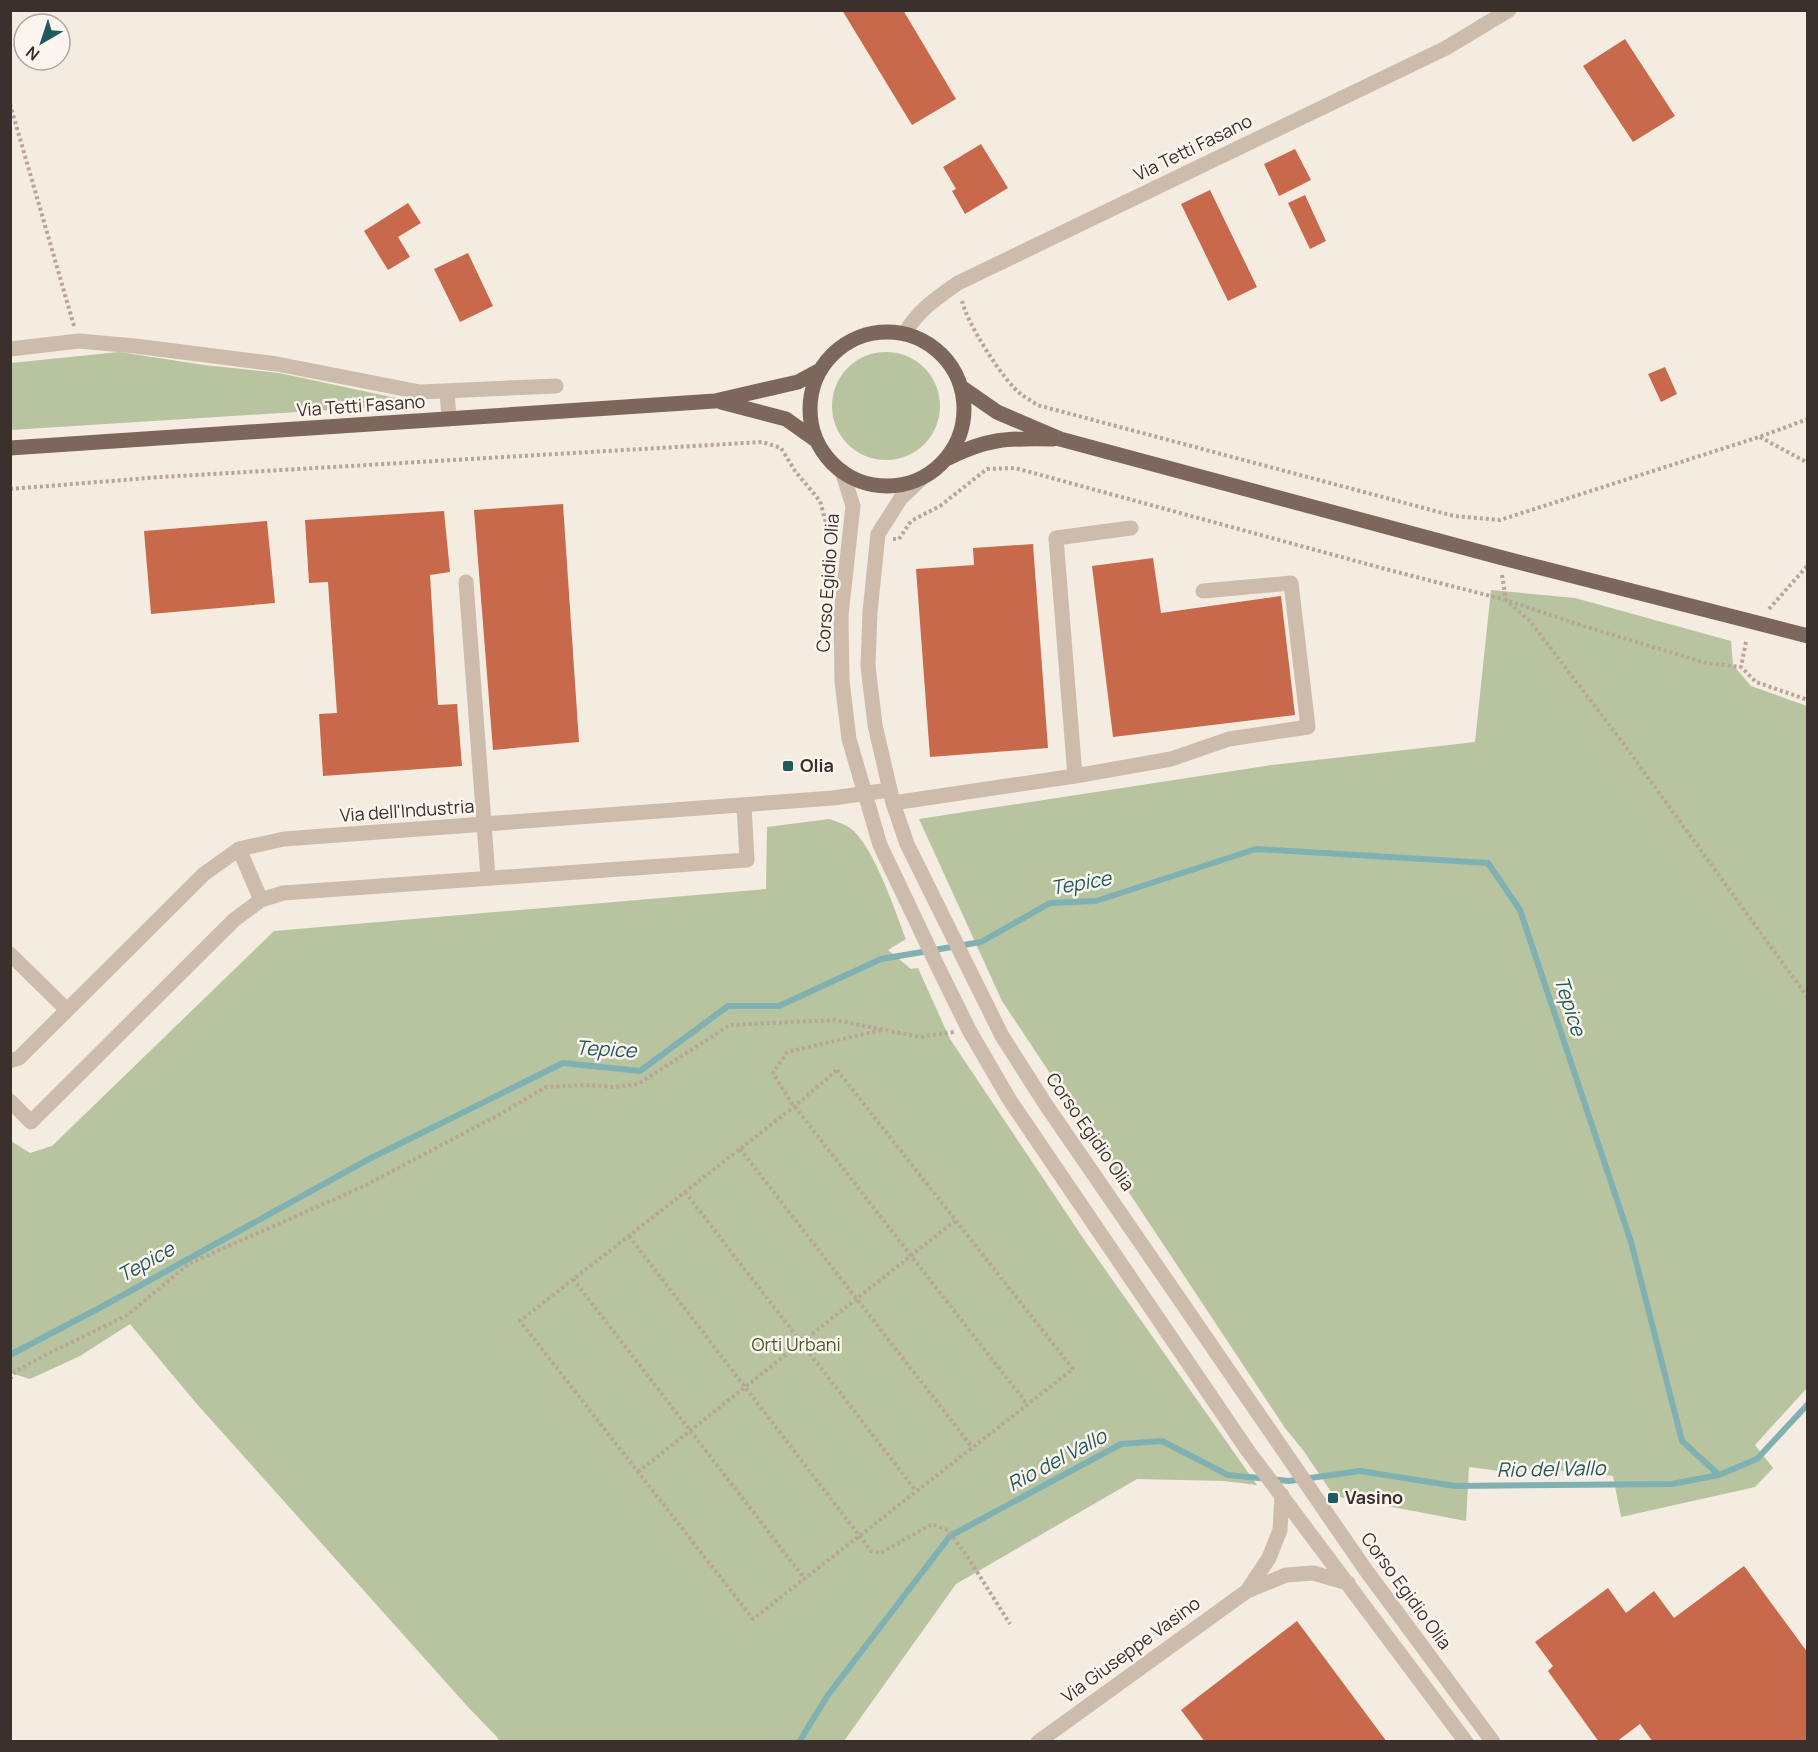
<svg xmlns="http://www.w3.org/2000/svg" width="1818" height="1752" viewBox="0 0 1818 1752" font-family="Manrope,sans-serif">
<style>
.green{fill:#b8c4a0}
.lines{fill:none;stroke-linecap:round;stroke-linejoin:round}
.stream{stroke:#7fb0b2;stroke-width:6}
.building{fill:#c8694b}
.path{stroke:#b9a596;stroke-width:4;stroke-dasharray:3 3;stroke-linecap:butt}
.minor{stroke:#cdbbac;stroke-width:15}
.major{stroke:#7d675c;stroke-width:15}
.poi-dot{fill:#1f5a5e;stroke:#fbf5ee;stroke-width:2}
.labels{text-anchor:middle;stroke-width:5;stroke-linejoin:round;paint-order:stroke}
.street-label{font-size:18px;fill:#3b302b;stroke:#fbf5ee}
.poi-label{font-size:18px;font-weight:bold;fill:#3b302b;stroke:#fbf5ee;text-anchor:start}
.park-label{font-size:18px;fill:#4a5a2e;stroke:#fbf5ee}
.water-label{font-size:20px;font-style:italic;fill:#1f5a5e;stroke:#fbf5ee}
</style>
<rect width="100%" height="100%" fill="#f4ebe1"/>
<path class="green" d="M832 406a54 54 0 1 1 108 0a54 54 0 1 1-108 0Z
M119 352 204 365 279 373 424 404 11 430V363Z
M1491 590 1575 598 1731 641 1733 665 1751 686 1807 706V1388L1755 1445 1773 1468 1755 1487 1621 1517 1613 1476 1554 1470 1507 1472 1469 1467 1466 1521 1334 1496 1303 1450 1285 1428 1002 1001 919 819 1272 765 1475 742Z
M829 819C835 821 842 823 847 826 872 840 895 911 906 939L888 950 911 969 918 968 950 1039 1083 1238 1257 1485 1224 1481 1137 1479 956 1584 844 1741H499L497 1737 468 1707 196 1403 130 1324 80 1356 30 1379 11 1373V1141L30 1153 52 1146 274 931 766 889 767 827Z"/>
<g class="lines">
<path class="stream" d="M10 1355 105 1305 369 1159 563 1063 640 1071 728 1006H779L881 959 981 942 1050 903 1096 901 1256 849 1488 863 1520 910 1631 1242 1682 1441 1719 1475 1757 1459 1808 1404
M799 1742 828 1695 950 1536 1121 1444 1162 1441 1228 1475 1289 1481 1360 1471 1455 1486 1672 1484 1719 1475"/>
</g>
<path class="building" d="M842 10H903L956 99 912 125Z
M1625 39 1675 116 1633 142 1583 66Z
M981 144 1008 188 965 214 952 191 956 189 943 167Z
M1295 149 1311 180 1279 196 1264 164Z
M1210 190 1257 287 1228 301 1181 204Z
M1305 195 1326 241 1310 249 1288 203Z
M408 203 421 223 398 237 410 257 388 270 364 231Z
M468 253 493 306 460 322 434 269Z
M1665 367 1677 394 1661 402 1648 374Z
M563 504 579 742 493 750 474 510Z
M444 511 450 572 430 575 438 705 457 704 462 766 323 776 319 714 337 713 328 582 309 583 305 520Z
M267 521 275 603 151 614 144 531Z
M1033 544 1048 748 930 757 916 569 974 565 973 548Z
M1153 558 1161 613 1281 596 1295 715 1113 737 1092 566Z
M1744 1566 1808 1653V1742H1653L1640 1724 1616 1742H1599L1548 1671 1553 1666 1535 1642 1608 1588 1626 1613 1654 1591 1674 1618Z
M1297 1621 1387 1742H1205L1181 1710Z"/>
<g class="lines">
<path class="path" d="M10 104 74 326
M962 301C967 323 1003 381 1022 395 1026 398 1032 401 1037 405L1454 516 1500 520 1759 437 1808 419
M1760 437 1808 463
M10 489 161 477 762 442 781 448 795 471 820 501 826 523 837 525
M893 539H899L911 521 940 506 987 469 1015 468 1389 570 1506 600 1577 624 1706 663 1741 667
M1502 575 1506 600 1530 621 1623 743 1808 998
M1769 609 1808 565
M1746 642 1741 667 1756 682 1808 700
M881 1030 787 1052 773 1073 791 1102 1027 1404
M837 1070 1073 1369 753 1619 520 1321 795 1106Z
M740 1149 972 1447
M685 1192 916 1491
M629 1236 871 1551 881 1553 932 1524 948 1530 967 1556 1010 1624
M573 1279 805 1579
M10 1379 15 1372 43 1356 126 1316 190 1263 362 1187 495 1117 546 1087 586 1085 615 1087 638 1084 730 1025 835 1020 920 1037 954 1032
M638 1472 956 1220"/>
<path class="minor" d="M905 333C918 310 937 298 958 283L1446 48 1509 10
M10 349 79 341 135 346 277 364 420 392 556 386
M447 391 449 419
M842 471 853 506 841 615 842 681 849 739 880 845 938 967 969 1030 1009 1099 1248 1451 1466 1742
M922 478 901 498 878 534 870 612 868 666 875 725 893 803 907 844 1002 1036 1046 1105 1365 1569 1493 1742
M466 582 488 877
M1075 776 1056 538 1131 528
M893 803 1075 776 1171 759 1229 739 1308 727 1291 583 1203 591
M239 849 261 900
M10 954 67 1010
M10 1061 19 1058 204 874 239 849 284 839 833 798 889 790
M10 1101 31 1122 234 920 261 900 283 893 747 860 744 805
M1247 1591 1269 1558 1280 1530 1282 1495
M1038 1742 1247 1591 1286 1575 1313 1573 1348 1583"/>
<path class="major" d="M810 409a77 77 0 1 1 154 0a77 77 0 1 1-154 0Z
M961 387 997 412 1060 439 1499 557 1808 636
M721 402 786 419 817 441
M10 448 715 401 798 382 820 370
M946 459C987 438 1008 438 1053 439"/>
</g>
<g class="poi-dot">
<rect x="782" y="760" width="12" height="12" rx="3"/>
<rect x="1327" y="1492" width="12" height="12" rx="3"/>
</g>
<g class="labels">
<g class="street-label">
<text transform="translate(1193 148) rotate(-26)" y="6">Via Tetti Fasano</text>
<text transform="translate(361 406) rotate(-4)" y="6">Via Tetti Fasano</text>
<text transform="translate(828 583) rotate(-86)" y="6">Corso Egidio Olia</text>
<text transform="translate(407 811) rotate(-4)" y="6">Via dell'Industria</text>
<text transform="translate(1090 1132) rotate(55)" y="6">Corso Egidio Olia</text>
<text transform="translate(1406 1591) rotate(54)" y="6">Corso Egidio Olia</text>
<text transform="translate(1131 1650) rotate(-36)" y="6">Via Giuseppe Vasino</text>
</g>
<g class="poi-label">
<text x="800" y="772">Olia</text>
<text x="1345" y="1504">Vasino</text>
</g>
<g class="park-label">
<text x="796" y="1351">Orti Urbani</text>
</g>
<g class="water-label">
<text transform="translate(1081 883) rotate(-10)" y="7">Tepice</text>
<text transform="translate(1570 1006) rotate(72)" y="7">Tepice</text>
<text transform="translate(606 1049) rotate(3)" y="7">Tepice</text>
<text transform="translate(146 1262) rotate(-29)" y="7">Tepice</text>
<text transform="translate(1057 1460) rotate(-28)" y="7">Rio del Vallo</text>
<text transform="translate(1551 1469) rotate(-1)" y="7">Rio del Vallo</text>
</g>
</g>
<rect width="1818" height="1752" fill="none" stroke="#3b302b" stroke-width="24"/>
<g transform="translate(42 42) rotate(219)"><circle r="28" fill="#fbf5ee" stroke="#aea6a0" stroke-width="1.5"/>
<path d="M0-4.5L10 22L0 15L-10 22Z" fill="#1f5a5e"/>
<text y="-9" font-size="16" font-weight="bold" text-anchor="middle" fill="#3b302b">N</text>
</g>
</svg>
